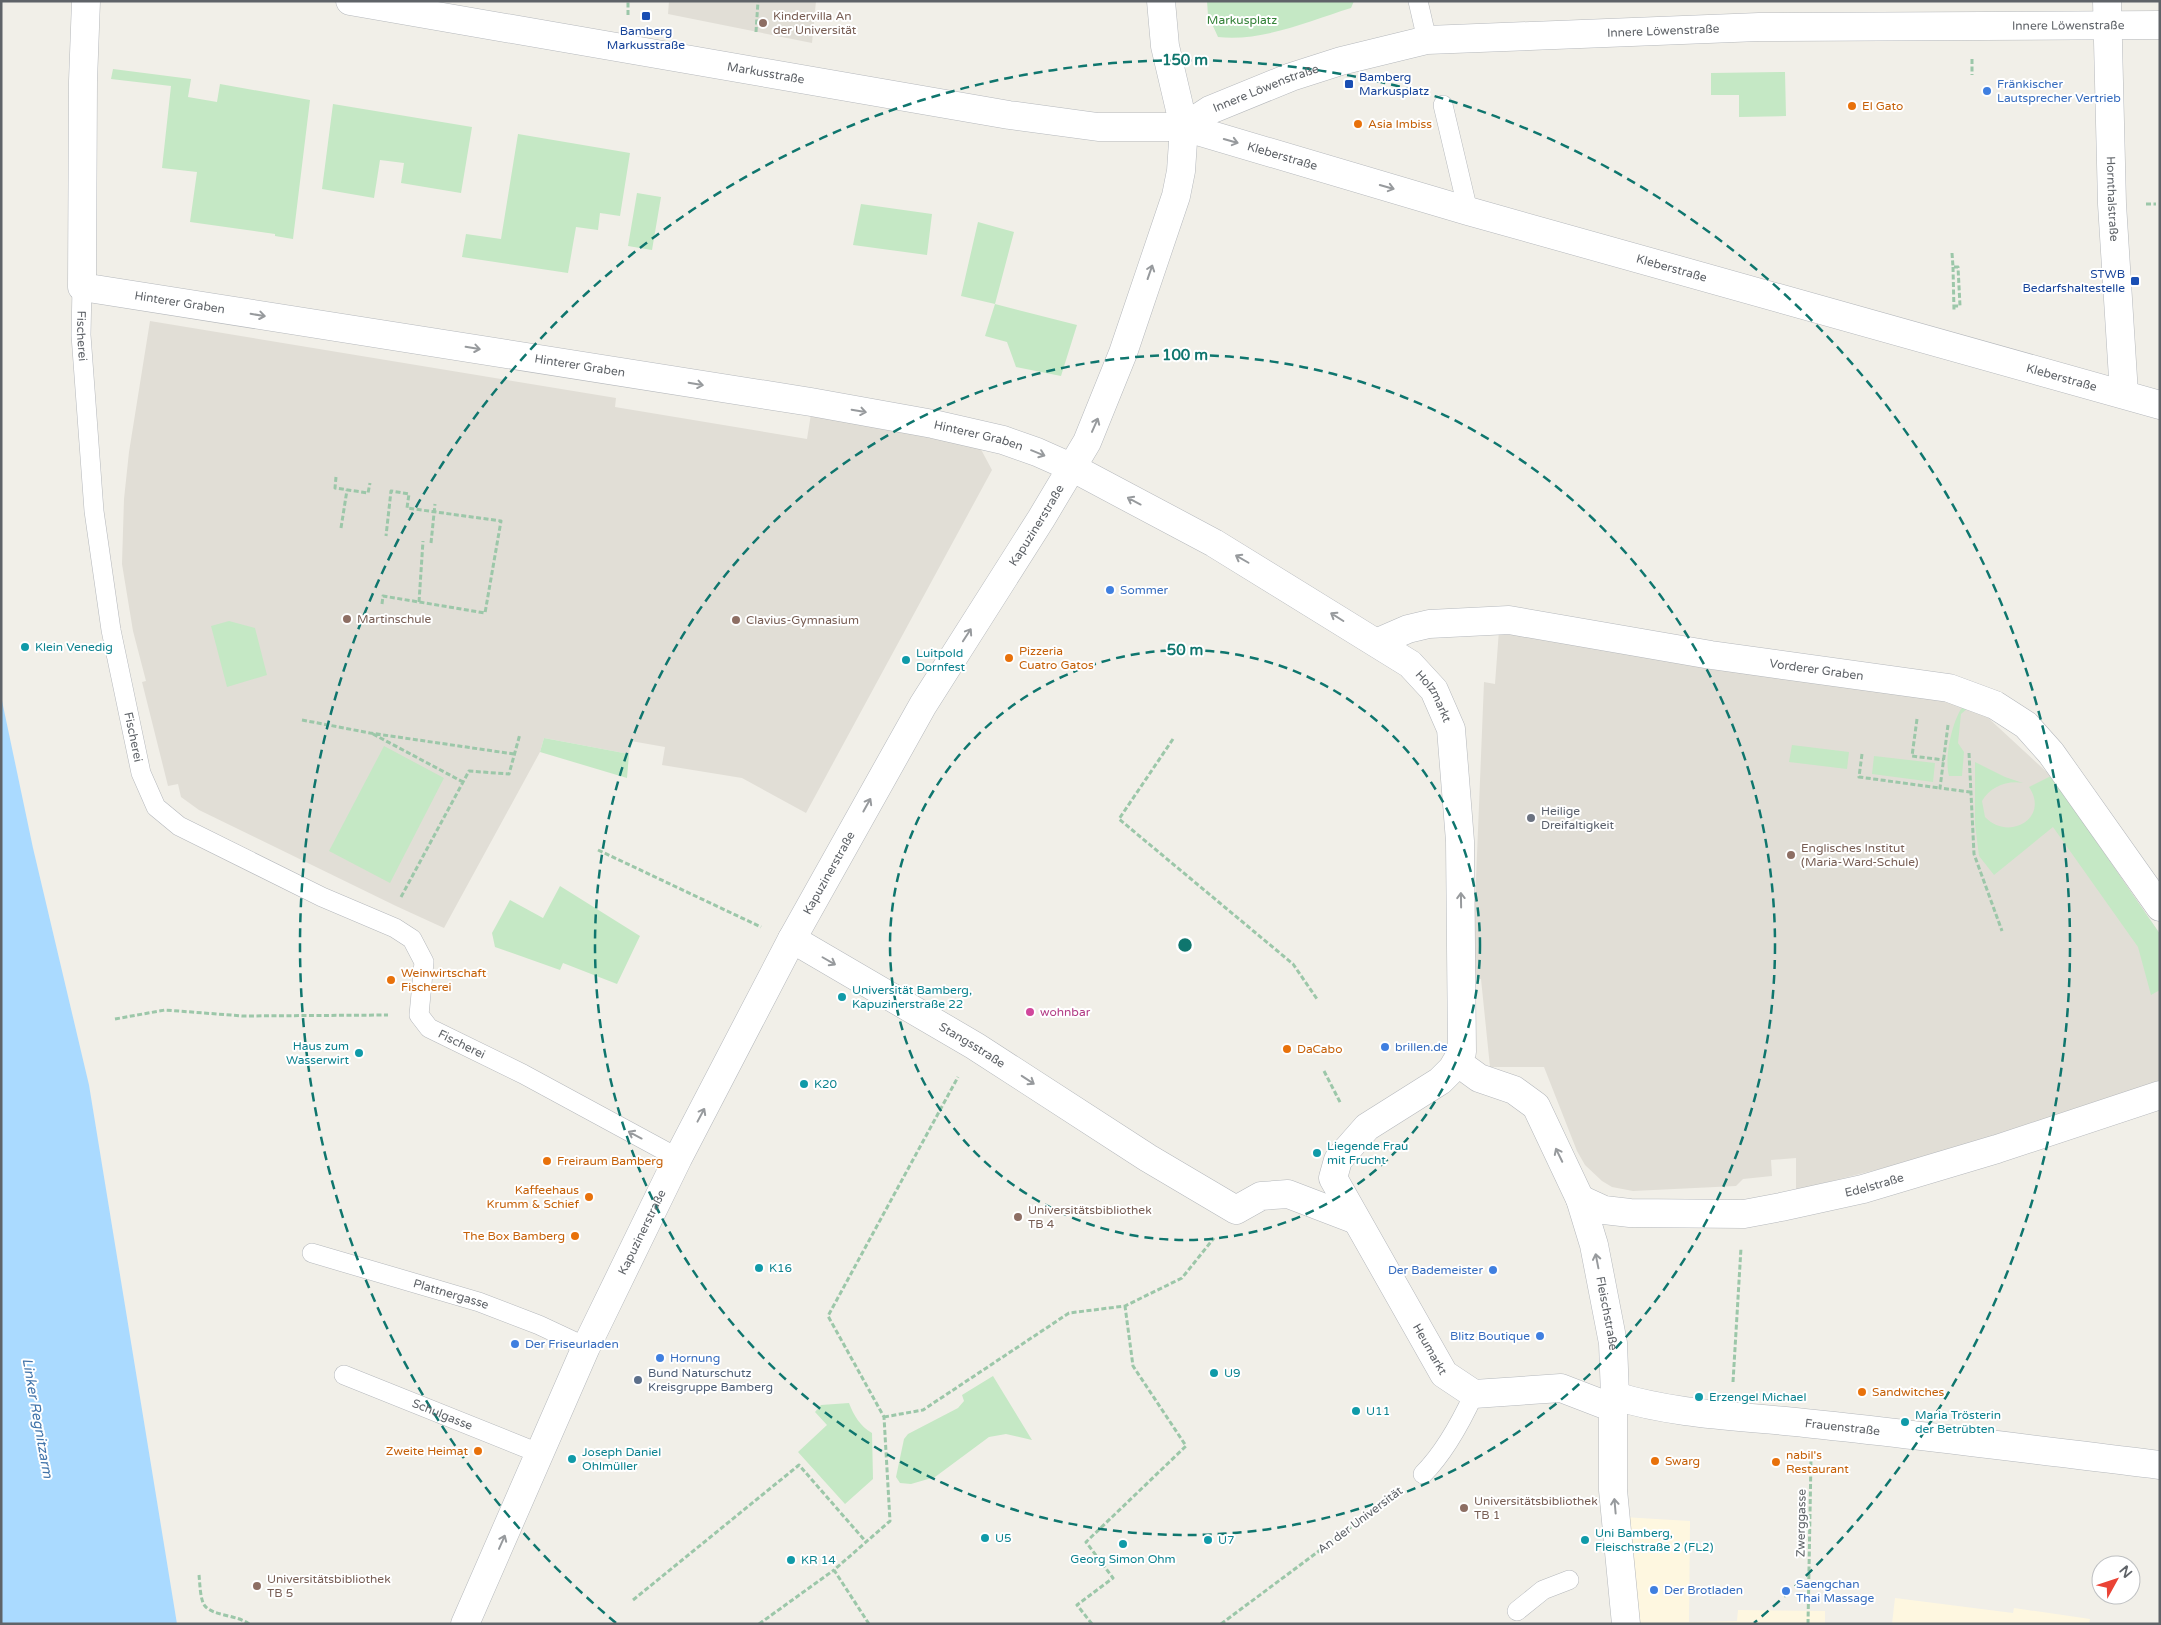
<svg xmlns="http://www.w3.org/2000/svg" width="2161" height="1625" viewBox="0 0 2161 1625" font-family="'Varela Round',sans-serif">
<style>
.commercial{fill:#fef7e0}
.education{fill:#e1ded6}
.green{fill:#c5e8c5}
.water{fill:#aadaff}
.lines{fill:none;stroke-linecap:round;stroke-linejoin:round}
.service-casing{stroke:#b5b8bc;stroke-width:20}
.minor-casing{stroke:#b5b8bc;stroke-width:29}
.tertiary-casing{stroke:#b5b8bc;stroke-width:29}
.path{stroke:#9cc7a9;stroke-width:3;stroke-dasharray:5 2.5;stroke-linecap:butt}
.service{stroke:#fff;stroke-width:19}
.minor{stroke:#fff;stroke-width:28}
.tertiary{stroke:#fff;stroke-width:28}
.oneway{stroke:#979a9d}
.ring{fill:none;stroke:#0f766e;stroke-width:2.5;stroke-dasharray:9 6}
.transit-dot{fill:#1a4fb4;stroke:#fff;stroke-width:2}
.education-dot{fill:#8d6e63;stroke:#fff;stroke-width:2}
.shop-dot{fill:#3f7fe0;stroke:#fff;stroke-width:2}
.food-dot{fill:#e8710a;stroke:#fff;stroke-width:2}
.culture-dot{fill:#0f9aa8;stroke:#fff;stroke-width:2}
.worship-dot{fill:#6b7280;stroke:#fff;stroke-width:2}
.hotel-dot{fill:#d1479c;stroke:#fff;stroke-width:2}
.service-dot{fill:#5c6f8a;stroke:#fff;stroke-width:2}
.labels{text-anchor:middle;stroke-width:4;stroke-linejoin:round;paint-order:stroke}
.education-label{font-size:12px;fill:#785e54;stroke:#fff;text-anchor:start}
.park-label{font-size:12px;fill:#348238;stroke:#fff}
.street-label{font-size:12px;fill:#5f6368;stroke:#fff}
.transit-label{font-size:12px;fill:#164399;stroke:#fff}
.shop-label{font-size:12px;fill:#366cbe;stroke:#fff;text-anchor:start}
.food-label{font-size:12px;fill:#c56008;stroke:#fff;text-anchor:start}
.culture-label{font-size:12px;fill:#0d838f;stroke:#fff;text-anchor:start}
.worship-label{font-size:12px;fill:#5b616d;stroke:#fff;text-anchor:start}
.hotel-label{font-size:12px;fill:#b23c85;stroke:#fff;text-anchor:start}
.service-label{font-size:12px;fill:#4e5e75;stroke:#fff;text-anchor:start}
.water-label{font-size:14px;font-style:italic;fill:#4174aa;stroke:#fff}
.centre{fill:#0f766e;stroke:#fff;stroke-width:2.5}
.ring-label{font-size:15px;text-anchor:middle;font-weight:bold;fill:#0f766e;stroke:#fff;stroke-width:4;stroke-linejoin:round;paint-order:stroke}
</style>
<rect width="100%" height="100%" fill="#f1efe8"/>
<path class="commercial" d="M1606 1516 1690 1521 1689 1622 1737 1621 1738 1610 1825 1611V1624H1615Z
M1895 1598 2013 1613 2014 1608 2090 1619 2089 1624H1892Z"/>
<path class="education" d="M669 1H816L812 43 668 14Z
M150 321 616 398 615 407 807 439 811 414 977 442 992 470 806 813 742 778 662 765 665 747 631 741 629 754 544 738 540 752 444 928 396 906 199 810 181 797 178 784 168 786 142 682 146 681 133 631 122 564 124 499 129 452Z
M1499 630 1945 699 1985 715 2051 776 2160 934V1080L2003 1138 1796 1190V1158L1771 1160 1772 1176 1743 1179 1736 1186 1633 1191 1612 1187 1602 1181 1585 1165 1577 1151 1544 1067H1490L1481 979 1472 978 1484 682 1495 684Z"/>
<path class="green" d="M1207 1H1354L1351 8C1309 21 1262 42 1218 37L1208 15Z
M113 69 191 79 188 97 217 102 220 84 310 100 293 239 275 236V234L190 222 197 172 162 168 171 86 111 79Z
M1785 72 1786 116 1739 117V95H1711V73Z
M333 104 472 127 461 193 401 183 404 163 380 160 374 198 322 189Z
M518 134 630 153 620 216 600 213 598 230 576 227 568 273 462 257 466 234 501 239Z
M637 193 661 197 652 250 628 246Z
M861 204 932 214 927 255 853 245Z
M978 222 1014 232 995 304 1077 325 1061 376 1016 367 1007 342 985 336 995 304 961 296Z
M229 621 255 628 267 675 227 687 211 626Z
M1963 706 1968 708 1961 714 1958 743 1964 752 1962 776H1949C1944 758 1952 721 1963 706Z
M544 738 629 754 627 778 540 752Z
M1792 745 1849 752 1847 769 1789 762Z
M384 746 444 778 390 883 329 851Z
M1874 756 1935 763 1933 782 1872 774Z
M1975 762 2005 777 2023 783C2007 780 1990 787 1982 801L1985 817C2009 842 2050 818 2029 787L2051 776 2160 934V990L2151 995 2138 947 2053 827 1994 875 1979 856 1975 824Z
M560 886 640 936 617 984 563 963 560 970 495 947 492 933 510 900 543 918Z
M993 1376 1032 1440 1006 1434 989 1437 935 1477 911 1484 900 1483 896 1477 904 1439 908 1434 958 1408 964 1401 962 1395Z
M849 1403C854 1416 860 1426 872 1433L873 1479 845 1504 798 1452 827 1425 815 1412 821 1405Z"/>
<path class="water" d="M1 696 33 848 89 1085 177 1624H1Z"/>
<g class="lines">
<g class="service-casing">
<g id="service">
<path d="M1418 1 1427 40"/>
<path d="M1443 105 1468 211"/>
<path id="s1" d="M82 287 81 335 94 511 111 630 141 773 156 807 179 826 322 897 395 928 412 939 424 962 419 1015 429 1028 523 1074 678 1158"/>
<path id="s2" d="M312 1253 479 1302 539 1325 586 1347"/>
<path id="s3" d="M344 1375 541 1454"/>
<path d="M1423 1474C1445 1452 1461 1422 1474 1394"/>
<path d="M1517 1611 1543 1590 1569 1580"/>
</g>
</g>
<g class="minor-casing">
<g id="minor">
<path id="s4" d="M86 1 83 81 82 287 811 402 933 424 1003 440 1037 452 1073 468 1214 543 1410 664 1434 690 1451 729 1460 841 1462 1052 1452 1069 1440 1081 1367 1127 1338 1160 1333 1178 1444 1374 1474 1394 1561 1388 1613 1408"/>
<path id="s5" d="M1161 1 1165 46 1184 127 1468 211 2160 405"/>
<path id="s6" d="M2107 1 2112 204 2124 394"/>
<path id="s7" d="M1378 642 1408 629 1429 624 1509 620 1711 655 1949 688 1995 705 2026 725 2051 753 2160 907"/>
<path id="s8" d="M792 939 975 1046 1148 1158 1236 1210 1261 1196 1288 1194 1356 1220"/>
<path id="s9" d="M1457 1062 1479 1078 1514 1090 1536 1106 1580 1199 1594 1245 1613 1343 1615 1396 1613 1408V1490L1626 1624"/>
<path id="s10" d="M1580 1199 1604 1210 1630 1213 1744 1214 1781 1207 1863 1189 1997 1149 2160 1095"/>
<path id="s11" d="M1615 1396C1680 1416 1747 1416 1814 1424 1929 1436 2044 1451 2160 1465"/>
</g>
</g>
<g class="tertiary-casing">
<g id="tertiary">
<path id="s12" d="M350 1 1009 115 1098 127H1184"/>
<path id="s13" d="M1184 127 1210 110 1291 77 1341 61 1427 40 1759 27 2160 25"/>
<path id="s14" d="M465 1624 586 1347 678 1158 792 939 923 705 1041 519 1087 442 1123 353 1176 196 1181 171 1184 127"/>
</g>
</g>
<path class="path" d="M628 15V1
M756 32 758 1
M1972 59V75
M2146 204H2156
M1952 253 1953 267H1958L1960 306H1954
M1953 267 1954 311
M336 477 335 488 368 493 370 483
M341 528 347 490
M431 543 435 504
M419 602 423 541
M382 604 383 596 485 613 501 521 407 508 409 494 391 491 386 536
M1917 719 1912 756 1944 760
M302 720 370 733 514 754
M1948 725 1940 788 1970 792
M373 734 463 782
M1173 739 1119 819 1293 964 1317 999
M1969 753 1974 854 2002 931
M1862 754 1859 777 1940 788
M598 850 761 927
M401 897 469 771 509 774 520 734
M115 1019 165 1010 243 1016 388 1015
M1324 1071 1341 1104
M1733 1382 1741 1248
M884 1417 923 1410 1069 1313 1125 1306 1182 1278 1214 1238
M199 1575C200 1584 200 1600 205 1606 213 1616 238 1615 249 1624
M633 1600 799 1465 867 1543
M759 1624 834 1570
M869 1624 834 1570 890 1521 884 1417 828 1316 958 1077
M1092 1624 1077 1605 1113 1578 1086 1542 1186 1446 1133 1366 1125 1306
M1221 1624 1398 1492
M1808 1624 1811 1459"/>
<use href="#service" class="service"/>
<use href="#minor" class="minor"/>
<use href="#tertiary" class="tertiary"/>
</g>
<defs><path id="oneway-shaft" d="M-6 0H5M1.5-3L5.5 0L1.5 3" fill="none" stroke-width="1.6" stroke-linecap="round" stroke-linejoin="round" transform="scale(1.25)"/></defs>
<g class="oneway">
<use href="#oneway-shaft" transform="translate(1231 141) rotate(16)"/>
<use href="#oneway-shaft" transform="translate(1387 187) rotate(16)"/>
<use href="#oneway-shaft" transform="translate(1150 272) rotate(-71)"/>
<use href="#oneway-shaft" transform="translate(258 315) rotate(9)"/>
<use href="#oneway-shaft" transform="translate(473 348) rotate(9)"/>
<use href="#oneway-shaft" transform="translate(696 384) rotate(10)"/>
<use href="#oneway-shaft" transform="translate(859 411) rotate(10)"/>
<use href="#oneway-shaft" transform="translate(1095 425) rotate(-66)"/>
<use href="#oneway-shaft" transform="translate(1038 453) rotate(22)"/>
<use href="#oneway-shaft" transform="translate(1134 501) rotate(-152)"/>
<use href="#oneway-shaft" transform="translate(1242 559) rotate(-150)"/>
<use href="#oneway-shaft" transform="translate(1337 617) rotate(-148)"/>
<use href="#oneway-shaft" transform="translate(967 635) rotate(-57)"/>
<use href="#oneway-shaft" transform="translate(867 805) rotate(-61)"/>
<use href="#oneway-shaft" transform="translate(1461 900) rotate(-91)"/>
<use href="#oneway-shaft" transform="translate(829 961) rotate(30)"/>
<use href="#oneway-shaft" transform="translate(1028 1080) rotate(33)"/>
<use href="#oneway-shaft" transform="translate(701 1115) rotate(-62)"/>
<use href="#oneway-shaft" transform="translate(635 1135) rotate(-152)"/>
<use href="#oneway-shaft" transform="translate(1559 1155) rotate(-116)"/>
<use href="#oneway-shaft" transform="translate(1597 1261) rotate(-101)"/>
<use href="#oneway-shaft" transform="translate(1615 1506) rotate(-95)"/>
<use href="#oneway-shaft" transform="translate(502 1542) rotate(-66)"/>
</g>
<g class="ring">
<circle cx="1185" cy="945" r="295"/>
<circle cx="1185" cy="945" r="590"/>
<path d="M616 1623A885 885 0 1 1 1754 1623"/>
</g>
<g class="transit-dot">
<rect x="641" y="11" width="10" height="10" rx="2.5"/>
<rect x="1344" y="79" width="10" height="10" rx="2.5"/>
<rect x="2130" y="276" width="10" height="10" rx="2.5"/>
</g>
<g class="education-dot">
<circle cx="763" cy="23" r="5"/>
<circle cx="347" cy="619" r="5"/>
<circle cx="736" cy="620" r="5"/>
<circle cx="1791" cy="855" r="5"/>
<circle cx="1018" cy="1217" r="5"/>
<circle cx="1464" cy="1508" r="5"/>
<circle cx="257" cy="1586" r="5"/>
</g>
<g class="shop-dot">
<circle cx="1987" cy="91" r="5"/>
<circle cx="1110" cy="590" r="5"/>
<circle cx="1385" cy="1047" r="5"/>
<circle cx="1493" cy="1270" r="5"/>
<circle cx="1540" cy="1336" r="5"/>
<circle cx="515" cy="1344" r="5"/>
<circle cx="660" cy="1358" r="5"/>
<circle cx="1654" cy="1590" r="5"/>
<circle cx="1786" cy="1591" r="5"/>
</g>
<g class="food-dot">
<circle cx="1852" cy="106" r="5"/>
<circle cx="1358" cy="124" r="5"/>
<circle cx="1009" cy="658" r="5"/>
<circle cx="391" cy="980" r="5"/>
<circle cx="1287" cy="1049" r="5"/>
<circle cx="547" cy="1161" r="5"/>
<circle cx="589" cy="1197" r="5"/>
<circle cx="575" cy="1236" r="5"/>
<circle cx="1862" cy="1392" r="5"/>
<circle cx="478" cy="1451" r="5"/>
<circle cx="1655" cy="1461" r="5"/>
<circle cx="1776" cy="1462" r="5"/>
</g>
<g class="culture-dot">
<circle cx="25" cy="647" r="5"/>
<circle cx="906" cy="660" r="5"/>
<circle cx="842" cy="997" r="5"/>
<circle cx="359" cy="1053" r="5"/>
<circle cx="804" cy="1084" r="5"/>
<circle cx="1317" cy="1153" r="5"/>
<circle cx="759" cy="1268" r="5"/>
<circle cx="1214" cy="1373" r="5"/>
<circle cx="1699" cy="1397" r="5"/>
<circle cx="1356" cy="1411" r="5"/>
<circle cx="1905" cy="1422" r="5"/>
<circle cx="572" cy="1459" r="5"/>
<circle cx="985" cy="1538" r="5"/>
<circle cx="1208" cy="1540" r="5"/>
<circle cx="1585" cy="1540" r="5"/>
<circle cx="1123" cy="1544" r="5"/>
<circle cx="791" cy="1560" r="5"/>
</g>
<circle class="worship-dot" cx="1531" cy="818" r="5"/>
<circle class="hotel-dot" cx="1030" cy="1012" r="5"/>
<circle class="service-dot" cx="638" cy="1380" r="5"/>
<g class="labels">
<g class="education-label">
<text x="773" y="20">Kindervilla An<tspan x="773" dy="14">der Universität</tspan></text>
<text x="357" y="623">Martinschule</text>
<text x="746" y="624">Clavius-Gymnasium</text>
<text x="1801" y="852">Englisches Institut<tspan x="1801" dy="14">(Maria-Ward-Schule)</tspan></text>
<text x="1028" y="1214">Universitätsbibliothek<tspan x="1028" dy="14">TB 4</tspan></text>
<text x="1474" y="1505">Universitätsbibliothek<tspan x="1474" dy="14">TB 1</tspan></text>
<text x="267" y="1583">Universitätsbibliothek<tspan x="267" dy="14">TB 5</tspan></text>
</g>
<g class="park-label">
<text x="1242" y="24">Markusplatz</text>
</g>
<g class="street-label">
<text dy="4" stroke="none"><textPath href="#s13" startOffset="901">Innere Löwenstraße</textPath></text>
<text dy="4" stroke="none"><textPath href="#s13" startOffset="496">Innere Löwenstraße</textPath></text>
<text dy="4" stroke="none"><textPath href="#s12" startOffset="422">Markusstraße</textPath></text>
<text dy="4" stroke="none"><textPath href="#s13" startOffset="91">Innere Löwenstraße</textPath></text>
<text dy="4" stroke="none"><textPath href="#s5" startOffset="231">Kleberstraße</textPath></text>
<text dy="4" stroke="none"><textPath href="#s6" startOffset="198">Hornthalstraße</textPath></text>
<text dy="4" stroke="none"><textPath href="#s5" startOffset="636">Kleberstraße</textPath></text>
<text dy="4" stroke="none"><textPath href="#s4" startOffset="385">Hinterer Graben</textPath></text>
<text dy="4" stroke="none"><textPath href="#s1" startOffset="49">Fischerei</textPath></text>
<text dy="4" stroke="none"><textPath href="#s4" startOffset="790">Hinterer Graben</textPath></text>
<text dy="4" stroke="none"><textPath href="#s5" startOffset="1041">Kleberstraße</textPath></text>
<text dy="4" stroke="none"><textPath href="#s4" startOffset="1195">Hinterer Graben</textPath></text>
<text dy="4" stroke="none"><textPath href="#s14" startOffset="1240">Kapuzinerstraße</textPath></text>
<text dy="4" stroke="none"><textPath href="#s7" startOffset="446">Vorderer Graben</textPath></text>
<text dy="4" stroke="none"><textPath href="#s4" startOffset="1726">Holzmarkt</textPath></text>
<text dy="4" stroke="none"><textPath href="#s1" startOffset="454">Fischerei</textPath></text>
<text dy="4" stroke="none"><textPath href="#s14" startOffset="835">Kapuzinerstraße</textPath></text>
<text dy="4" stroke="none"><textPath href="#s1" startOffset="949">Fischerei</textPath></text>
<text dy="4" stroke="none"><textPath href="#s8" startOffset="209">Stangsstraße</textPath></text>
<text dy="4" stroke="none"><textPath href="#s10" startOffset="300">Edelstraße</textPath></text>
<text dy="4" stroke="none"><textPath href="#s14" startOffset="430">Kapuzinerstraße</textPath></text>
<text dy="4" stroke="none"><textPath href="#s2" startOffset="145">Plattnergasse</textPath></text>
<text dy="4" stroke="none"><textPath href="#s9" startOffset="312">Fleischstraße</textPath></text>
<text dy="4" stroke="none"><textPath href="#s4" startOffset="2469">Heumarkt</textPath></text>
<text dy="4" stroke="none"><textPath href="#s3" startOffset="106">Schulgasse</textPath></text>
<text dy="4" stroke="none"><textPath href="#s11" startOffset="230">Frauenstraße</textPath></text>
<text transform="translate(1360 1520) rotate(-37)" y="4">An der Universität</text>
<text transform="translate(1801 1523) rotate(-89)" y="4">Zwerggasse</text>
</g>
<g class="transit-label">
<text x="646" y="35">Bamberg<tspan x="646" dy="14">Markusstraße</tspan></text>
<text x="1359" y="81" text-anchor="start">Bamberg<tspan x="1359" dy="14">Markusplatz</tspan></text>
<text x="2125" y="278" text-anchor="end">STWB<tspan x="2125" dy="14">Bedarfshaltestelle</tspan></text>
</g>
<g class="shop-label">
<text x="1997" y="88">Fränkischer<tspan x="1997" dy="14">Lautsprecher Vertrieb</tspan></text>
<text x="1120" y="594">Sommer</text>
<text x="1395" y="1051">brillen.de</text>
<text x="1483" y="1274" text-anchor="end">Der Bademeister</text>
<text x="1530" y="1340" text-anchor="end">Blitz Boutique</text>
<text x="525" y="1348">Der Friseurladen</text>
<text x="670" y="1362">Hornung</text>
<text x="1796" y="1588">Saengchan<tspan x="1796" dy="14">Thai Massage</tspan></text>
<text x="1664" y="1594">Der Brotladen</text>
</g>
<g class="food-label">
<text x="1862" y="110">El Gato</text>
<text x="1368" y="128">Asia Imbiss</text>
<text x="1019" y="655">Pizzeria<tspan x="1019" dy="14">Cuatro Gatos</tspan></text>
<text x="401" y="977">Weinwirtschaft<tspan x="401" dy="14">Fischerei</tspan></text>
<text x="1297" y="1053">DaCabo</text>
<text x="557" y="1165">Freiraum Bamberg</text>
<text x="579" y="1194" text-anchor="end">Kaffeehaus<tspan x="579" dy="14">Krumm &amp; Schief</tspan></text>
<text x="565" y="1240" text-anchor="end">The Box Bamberg</text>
<text x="1872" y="1396">Sandwitches</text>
<text x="468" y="1455" text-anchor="end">Zweite Heimat</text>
<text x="1786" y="1459">nabil's<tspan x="1786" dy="14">Restaurant</tspan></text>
<text x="1665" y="1465">Swarg</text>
</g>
<g class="culture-label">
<text x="35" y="651">Klein Venedig</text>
<text x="916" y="657">Luitpold<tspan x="916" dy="14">Dornfest</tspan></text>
<text x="852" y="994">Universität Bamberg,<tspan x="852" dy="14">Kapuzinerstraße 22</tspan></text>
<text x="349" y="1050" text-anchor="end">Haus zum<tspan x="349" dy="14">Wasserwirt</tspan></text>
<text x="814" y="1088">K20</text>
<text x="1327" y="1150">Liegende Frau<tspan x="1327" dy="14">mit Frucht</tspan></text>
<text x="769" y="1272">K16</text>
<text x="1224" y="1377">U9</text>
<text x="1709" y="1401">Erzengel Michael</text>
<text x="1366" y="1415">U11</text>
<text x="1915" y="1419">Maria Trösterin<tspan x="1915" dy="14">der Betrübten</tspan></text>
<text x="582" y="1456">Joseph Daniel<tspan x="582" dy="14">Ohlmüller</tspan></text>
<text x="1595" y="1537">Uni Bamberg,<tspan x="1595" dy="14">Fleischstraße 2 (FL2)</tspan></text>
<text x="995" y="1542">U5</text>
<text x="1218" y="1544">U7</text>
<text x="1123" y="1563" text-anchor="middle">Georg Simon Ohm</text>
<text x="801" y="1564">KR 14</text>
</g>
<g class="worship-label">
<text x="1541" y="815">Heilige<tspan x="1541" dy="14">Dreifaltigkeit</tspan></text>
</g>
<g class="hotel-label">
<text x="1040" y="1016">wohnbar</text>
</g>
<g class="service-label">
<text x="648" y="1377">Bund Naturschutz<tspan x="648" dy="14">Kreisgruppe Bamberg</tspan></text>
</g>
<g class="water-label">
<text transform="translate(38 1418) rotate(80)" y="5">Linker Regnitzarm</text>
</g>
</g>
<circle cx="1185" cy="945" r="8" class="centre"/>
<g class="ring-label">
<text x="1185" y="65">150 m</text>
<text x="1185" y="360">100 m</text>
<text x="1185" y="655">50 m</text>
</g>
<rect width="2161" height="1625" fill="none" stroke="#5f6368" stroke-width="5"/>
<g transform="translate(2116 1580) rotate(50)"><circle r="24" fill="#ffffff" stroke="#bfc1c3"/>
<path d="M0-4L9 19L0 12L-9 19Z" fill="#ea4335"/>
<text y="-8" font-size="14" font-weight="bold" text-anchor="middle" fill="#5f6368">N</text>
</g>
</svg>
